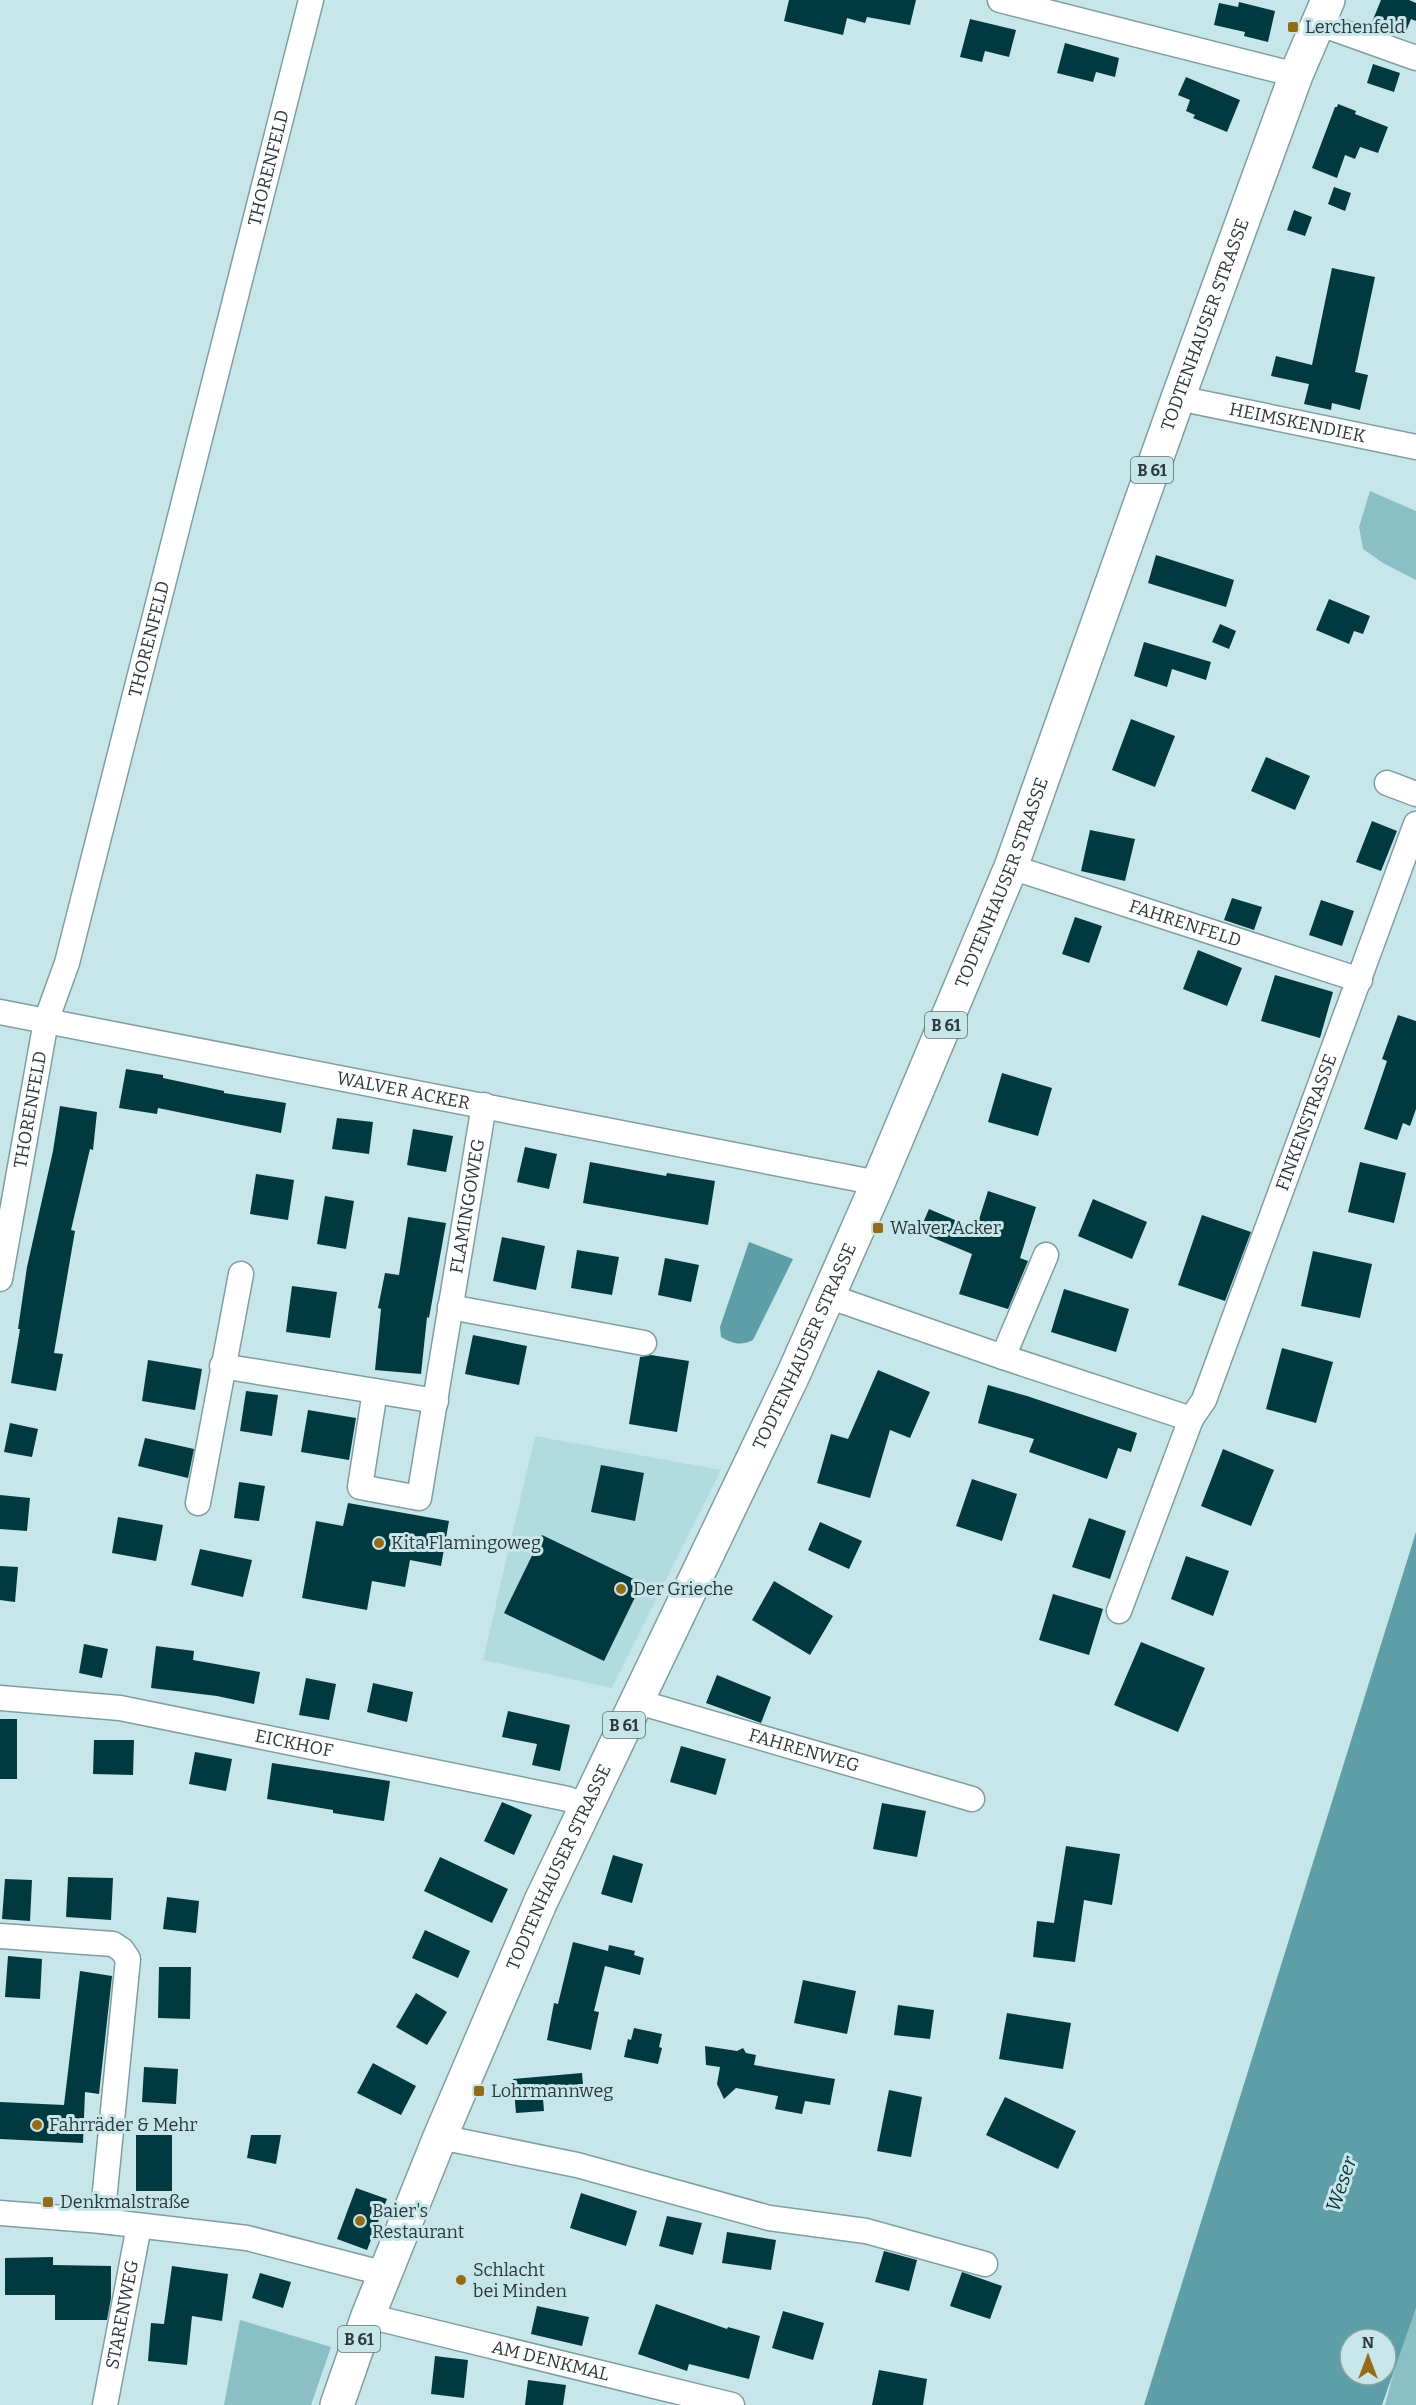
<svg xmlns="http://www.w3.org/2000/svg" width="1416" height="2405" viewBox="0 0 1416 2405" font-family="Bitter,serif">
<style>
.built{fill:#b2dbe0}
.green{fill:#8bbfc6}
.water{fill:#5e9fa7;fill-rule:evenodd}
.building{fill:#003a40}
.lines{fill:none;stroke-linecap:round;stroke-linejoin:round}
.minor-casing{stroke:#809ea2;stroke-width:27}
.primary-casing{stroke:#809ea2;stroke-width:36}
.minor{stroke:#fff;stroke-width:24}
.primary{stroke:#fff;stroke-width:33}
.poi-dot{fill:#956b17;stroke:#c6e6ea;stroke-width:2}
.labels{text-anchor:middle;stroke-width:6;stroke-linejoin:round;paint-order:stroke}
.shield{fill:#c6e6ea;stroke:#5b6d70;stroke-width:1.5}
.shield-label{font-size:16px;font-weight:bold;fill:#2d393b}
.poi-label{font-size:18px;fill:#2d393b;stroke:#c6e6ea;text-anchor:start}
.street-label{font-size:18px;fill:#2d393b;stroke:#c6e6ea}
.water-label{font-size:20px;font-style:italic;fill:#0e3034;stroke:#c6e6ea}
</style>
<rect width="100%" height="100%" fill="#c6e6ea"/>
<path class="built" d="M535 1436 721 1470 612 1688 483 1660Z"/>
<path class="green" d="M1370 491 1416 511V580L1383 563 1363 549 1359 527Z
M1416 2308V2405H1385L1399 2352Z
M240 2320 331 2347 311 2405H224Z"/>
<path class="water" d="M749 1242 793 1259 753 1340C741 1346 733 1344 721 1337L720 1327Z
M1416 1532V2308L1382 2405H1144ZM1350 2339H1386V2375H1350Z"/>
<path class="building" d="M789 0H916L910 25 867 17 865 23 847 18 843 35 784 21Z
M1381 0H1409L1416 3V21L1411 19 1404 36 1372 22Z
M1239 2 1275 11 1268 42 1244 36 1245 32 1214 25 1219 3 1238 7Z
M970 19 1016 30 1009 57 985 51 982 62 960 57Z
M1065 43 1119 58 1115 77 1096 72 1093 82 1057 73Z
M1373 64 1400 73 1394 92 1367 83Z
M1186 77 1240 100 1227 132 1193 118 1195 115 1186 111 1190 100 1178 95Z
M1338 104 1356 111 1355 114 1388 127 1378 153 1360 147 1355 159 1345 155 1337 178 1312 168 1335 107H1337Z
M1334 187 1351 193 1345 211 1328 204Z
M1294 210 1312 217 1305 236 1287 230Z
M1332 268 1375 277 1355 372 1368 375 1360 410 1332 403 1331 410 1304 404 1309 384 1271 376 1276 356 1312 365Z
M1156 555 1234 580 1226 607 1148 583Z
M1329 599 1370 616 1363 634 1354 631 1349 644 1316 630Z
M1220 624 1236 631 1229 649 1212 642Z
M1144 642 1211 662 1206 680 1172 669 1167 687 1134 676Z
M1131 719 1175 736 1155 787 1112 770Z
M1266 757 1310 776 1295 810 1251 791Z
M1372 821 1397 831 1381 871 1356 862Z
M1090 830 1135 839 1125 881 1081 871Z
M1232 898 1262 907 1254 930 1224 920Z
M1321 900 1354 911 1342 946 1309 935Z
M1075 917 1102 926 1089 963 1062 954Z
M1198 950 1242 968 1227 1006 1183 989Z
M1275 975 1333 992 1320 1038 1261 1021Z
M1398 1015 1416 1021V1109L1410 1126 1403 1123 1397 1140 1364 1129 1387 1061 1382 1059Z
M126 1069 163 1075V1078L224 1091V1093L286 1103 281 1133 158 1108 157 1114 119 1108Z
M1002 1073 1052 1088 1038 1136 988 1122Z
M60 1106 97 1112 93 1150 90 1149 71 1230 75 1231 54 1353 63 1354 56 1391 11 1383 20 1329H18L27 1267 53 1151Z
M337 1118 373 1122 369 1154 332 1149Z
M413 1129 453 1136 446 1172 407 1165Z
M525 1147 557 1154 549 1189 517 1182Z
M590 1162 666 1176 667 1173 715 1181 708 1225 583 1203Z
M1360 1162 1406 1173 1394 1223 1348 1212Z
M256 1174 294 1180 288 1220 250 1214Z
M988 1191 1036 1207 1020 1258 1028 1261 1008 1309 959 1294 972 1254 919 1232 929 1209 976 1229Z
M325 1196 354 1201 346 1249 317 1244Z
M1093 1199 1147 1222 1132 1259 1078 1236Z
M1202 1215 1251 1232 1225 1301 1178 1285Z
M408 1217 446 1223 429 1318 427 1317 421 1374 375 1370 381 1309 378 1308 385 1273 399 1275Z
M502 1237 545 1246 536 1290 493 1281Z
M577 1250 619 1257 612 1295 571 1288Z
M1313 1251 1372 1264 1360 1318 1301 1306Z
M665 1258 699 1265 691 1302 658 1295Z
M292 1286 337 1292 330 1338 286 1332Z
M1064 1289 1129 1309 1116 1352 1051 1332Z
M473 1335 527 1346 519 1385 465 1374Z
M1282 1348 1333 1362 1316 1423 1266 1409Z
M651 1355 689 1361 677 1432 629 1424 640 1357Z
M148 1360 202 1369 195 1410 142 1401Z
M878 1370 930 1392 910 1438 890 1430 870 1498 817 1483 831 1434 848 1439Z
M988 1385 1027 1396 1137 1433 1131 1452 1118 1448 1107 1479 1029 1452 1034 1439 978 1423Z
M246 1391 278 1395 272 1436 240 1431Z
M308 1410 356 1418 349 1460 301 1452Z
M10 1423 38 1429 32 1457 4 1452Z
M145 1438 194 1449 188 1478 138 1466Z
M1223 1449 1274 1470 1251 1526 1201 1506Z
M601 1465 644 1473 635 1521 591 1512Z
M972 1479 1017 1494 1002 1541 956 1526Z
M239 1482 265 1486 259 1521 234 1518Z
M0 1495 30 1498 27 1531 0 1529Z
M348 1503 449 1521 441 1566 410 1560 405 1587 372 1581 367 1610 302 1598 316 1521 343 1526Z
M118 1517 163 1525 156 1561 112 1553Z
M1089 1518 1126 1531 1110 1579 1072 1567Z
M820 1522 862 1541 849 1569 808 1550Z
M542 1535 642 1583 604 1661 504 1613Z
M200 1549 252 1560 243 1597 191 1585Z
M1186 1556 1229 1571 1213 1616 1171 1599Z
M0 1566 18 1567 15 1602 0 1600Z
M774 1581 833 1616 810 1655 752 1620Z
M1053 1594 1103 1609 1089 1655 1039 1640Z
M1141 1642 1205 1668 1178 1732 1114 1705Z
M84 1644 108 1649 102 1678 79 1673Z
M156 1646 194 1651 193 1660 260 1672 254 1704 217 1696 151 1688Z
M717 1675 771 1697 761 1723 706 1703Z
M306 1678 336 1684 329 1720 299 1715Z
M373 1683 413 1692 407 1722 367 1712Z
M508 1711 570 1725 560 1771 532 1765 537 1744 502 1737Z
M0 1719H17V1779H0Z
M94 1740H134L133 1775 93 1774Z
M681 1746 726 1759 716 1795 670 1782Z
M195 1752 232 1759 226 1791 189 1784Z
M272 1763 390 1781 384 1821 333 1813V1810L267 1799Z
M502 1802 532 1815 514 1855 484 1841Z
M882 1803 926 1811 917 1857 873 1849Z
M1066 1846 1120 1854 1112 1905 1084 1900 1075 1962 1033 1957 1037 1921 1054 1923Z
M613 1855 643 1864 632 1903 601 1894Z
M440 1857 508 1889 492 1923 424 1891Z
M68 1877 113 1878 111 1920 66 1917Z
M5 1879 32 1880 30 1921 2 1919Z
M167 1897 199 1901 196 1933 163 1929Z
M425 1930 470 1951 458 1978 412 1958Z
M573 1942 608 1951 609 1945 635 1951 634 1955 644 1958 640 1975 605 1966 594 2011 599 2012 591 2050 547 2040 554 2003 558 2004Z
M8 1956 42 1959 40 1999 5 1997Z
M159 1967H191L190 2019 158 2018Z
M80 1971 112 1976 99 2094 85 2092 83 2143 0 2139V2102L64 2105Z
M803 1980 856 1991 847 2034 794 2023Z
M416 1993 447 2012 427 2045 396 2027Z
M898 2005 934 2010 930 2039 894 2035Z
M1007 2013 1071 2023 1063 2069 999 2059Z
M634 2028 662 2034 659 2047 662 2048 658 2064 624 2057 628 2039 631 2040Z
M705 2046 737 2051 743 2048 746 2053 756 2055 754 2065 835 2079 830 2105 805 2101 802 2114 775 2109 778 2096 736 2088 724 2099 717 2084 720 2067 706 2065Z
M373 2063 416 2086 401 2115 357 2093Z
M144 2067 178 2069 176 2104 142 2102Z
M582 2073 584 2096 543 2099 544 2111 516 2113 513 2079Z
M889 2090 922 2097 911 2157 877 2151Z
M1005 2097 1076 2131 1058 2169 986 2135Z
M136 2135H172V2191H136Z
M251 2135H281L276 2164 247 2158Z
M356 2188 387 2199 367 2250 337 2239Z
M581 2193 637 2211 626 2246 570 2228Z
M667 2216 702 2223 693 2255 659 2246Z
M727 2232 776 2240 771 2270 722 2263Z
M884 2251 917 2260 909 2291 875 2282Z
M53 2257V2265L111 2266V2298L107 2320H55V2295H5V2258Z
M172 2266 228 2274 222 2321 192 2316 187 2365 148 2361 151 2323 164 2324Z
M962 2272 1002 2286 990 2319 950 2306Z
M260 2273 291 2282 283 2308 252 2298Z
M656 2304 727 2329 728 2327 760 2336 749 2379 689 2364 687 2371 638 2354Z
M537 2306 589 2317 582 2346 531 2334Z
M783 2311 824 2323 813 2360 772 2348Z
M435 2356 468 2360 464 2398 431 2394Z
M879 2370 927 2379 923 2405H872Z
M528 2380 566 2385 563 2405H525Z"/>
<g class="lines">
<g class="minor-casing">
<g id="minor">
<path d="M1000 0 1296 75"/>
<path d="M1318 23 1416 58"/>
<path id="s1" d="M1178 398 1416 447"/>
<path d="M1387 783 1416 794"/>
<path id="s2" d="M1011 867 1360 980"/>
<path id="s3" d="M0 1012 878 1183"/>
<path id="s4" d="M0 1279 46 1021 67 963 311 0"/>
<path d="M828 1296 1003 1357 1191 1419"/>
<path d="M450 1307 644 1343"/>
<path d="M1003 1357 1046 1255"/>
<path d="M222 1366 436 1401"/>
<path id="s5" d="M375 1391 360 1487 419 1498 484 1105"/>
<path d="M198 1503 241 1274"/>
<path id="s6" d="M1119 1611 1191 1419 1204 1400 1416 824"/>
<path id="s7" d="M0 1698 120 1708 568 1799 584 1807"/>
<path id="s8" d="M635 1701 972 1799"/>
<path d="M0 1936 113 1944 122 1950 128 1959 102 2221"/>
<path d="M440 2137 577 2165 769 2218 866 2231 985 2264"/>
<path d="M0 2213 102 2221 247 2238 386 2274"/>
<path id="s9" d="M368 2316 732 2405"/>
<path id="s10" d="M105 2405 139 2226"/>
</g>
</g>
<g class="primary-casing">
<g id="primary">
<path id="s11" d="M337 2405 368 2316 440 2137 541 1901 794 1373 878 1183 1011 867 1178 398 1296 75 1328 0"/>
</g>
</g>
<use href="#minor" class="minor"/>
<use href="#primary" class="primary"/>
</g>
<g class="poi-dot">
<rect x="1287" y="21" width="12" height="12" rx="3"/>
<rect x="872" y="1222" width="12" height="12" rx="3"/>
<circle cx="379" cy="1543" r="6"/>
<circle cx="621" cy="1589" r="6"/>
<rect x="473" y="2085" width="12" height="12" rx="3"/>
<circle cx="37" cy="2125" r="6"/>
<rect x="42" y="2196" width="12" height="12" rx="3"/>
<circle cx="360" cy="2221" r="6"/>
<circle cx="461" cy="2280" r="6"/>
</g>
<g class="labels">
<g class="shield">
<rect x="1131" y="457" width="42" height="26" rx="4.5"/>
<rect x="925" y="1012" width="42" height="26" rx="4.5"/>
<rect x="603" y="1712" width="42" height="26" rx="4.5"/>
<rect x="338" y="2326" width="42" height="26" rx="4.5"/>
</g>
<g class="shield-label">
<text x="1152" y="476">B 61</text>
<text x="946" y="1031">B 61</text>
<text x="624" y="1731">B 61</text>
<text x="359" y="2345">B 61</text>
</g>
<g class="poi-label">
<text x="1305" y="33">Lerchenfeld</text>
<text x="890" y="1234">Walver Acker</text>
<text x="391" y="1549">Kita Flamingoweg</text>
<text x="633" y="1595">Der Grieche</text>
<text x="491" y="2097">Lohrmannweg</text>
<text x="49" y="2131">Fahrräder &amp; Mehr</text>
<text x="60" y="2208">Denkmalstraße</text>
<text x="372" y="2217">Baier's<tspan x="372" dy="21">Restaurant</tspan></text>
<text x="473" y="2276">Schlacht<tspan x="473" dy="21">bei Minden</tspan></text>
</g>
<g class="street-label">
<text dy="6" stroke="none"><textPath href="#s4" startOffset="1144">THORENFELD</textPath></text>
<text dy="6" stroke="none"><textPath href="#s11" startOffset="2256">TODTENHAUSER STRASSE</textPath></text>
<text dy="6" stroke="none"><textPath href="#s1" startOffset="122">HEIMSKENDIEK</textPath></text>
<text dy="6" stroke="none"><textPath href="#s4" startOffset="658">THORENFELD</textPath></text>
<text dy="6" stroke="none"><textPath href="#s11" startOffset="1662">TODTENHAUSER STRASSE</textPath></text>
<text dy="6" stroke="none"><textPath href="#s2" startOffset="183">FAHRENFELD</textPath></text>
<text dy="6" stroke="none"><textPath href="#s3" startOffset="411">WALVER ACKER</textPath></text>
<text dy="6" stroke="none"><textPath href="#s4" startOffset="172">THORENFELD</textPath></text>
<text dy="6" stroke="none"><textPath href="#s6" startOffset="524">FINKENSTRASSE</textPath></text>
<text dy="6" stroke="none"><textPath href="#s5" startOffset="453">FLAMINGOWEG</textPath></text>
<text dy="6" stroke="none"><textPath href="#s11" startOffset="1158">TODTENHAUSER STRASSE</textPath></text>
<text dy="6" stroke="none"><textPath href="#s7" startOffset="298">EICKHOF</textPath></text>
<text dy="6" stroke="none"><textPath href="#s8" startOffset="176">FAHRENWEG</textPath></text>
<text dy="6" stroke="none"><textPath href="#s11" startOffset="582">TODTENHAUSER STRASSE</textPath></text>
<text dy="6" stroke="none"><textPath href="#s10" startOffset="92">STARENWEG</textPath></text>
<text dy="6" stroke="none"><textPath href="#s9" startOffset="188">AM DENKMAL</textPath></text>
</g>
<g class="water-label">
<text transform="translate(1341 2184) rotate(-71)" y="7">Weser</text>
</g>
</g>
<g transform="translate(1368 2357)"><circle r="28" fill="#c6e6ea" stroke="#89a1a4" stroke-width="1.5"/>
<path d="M0-4.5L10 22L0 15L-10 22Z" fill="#956b17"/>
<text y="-9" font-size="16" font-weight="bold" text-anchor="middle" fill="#2d393b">N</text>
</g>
</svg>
